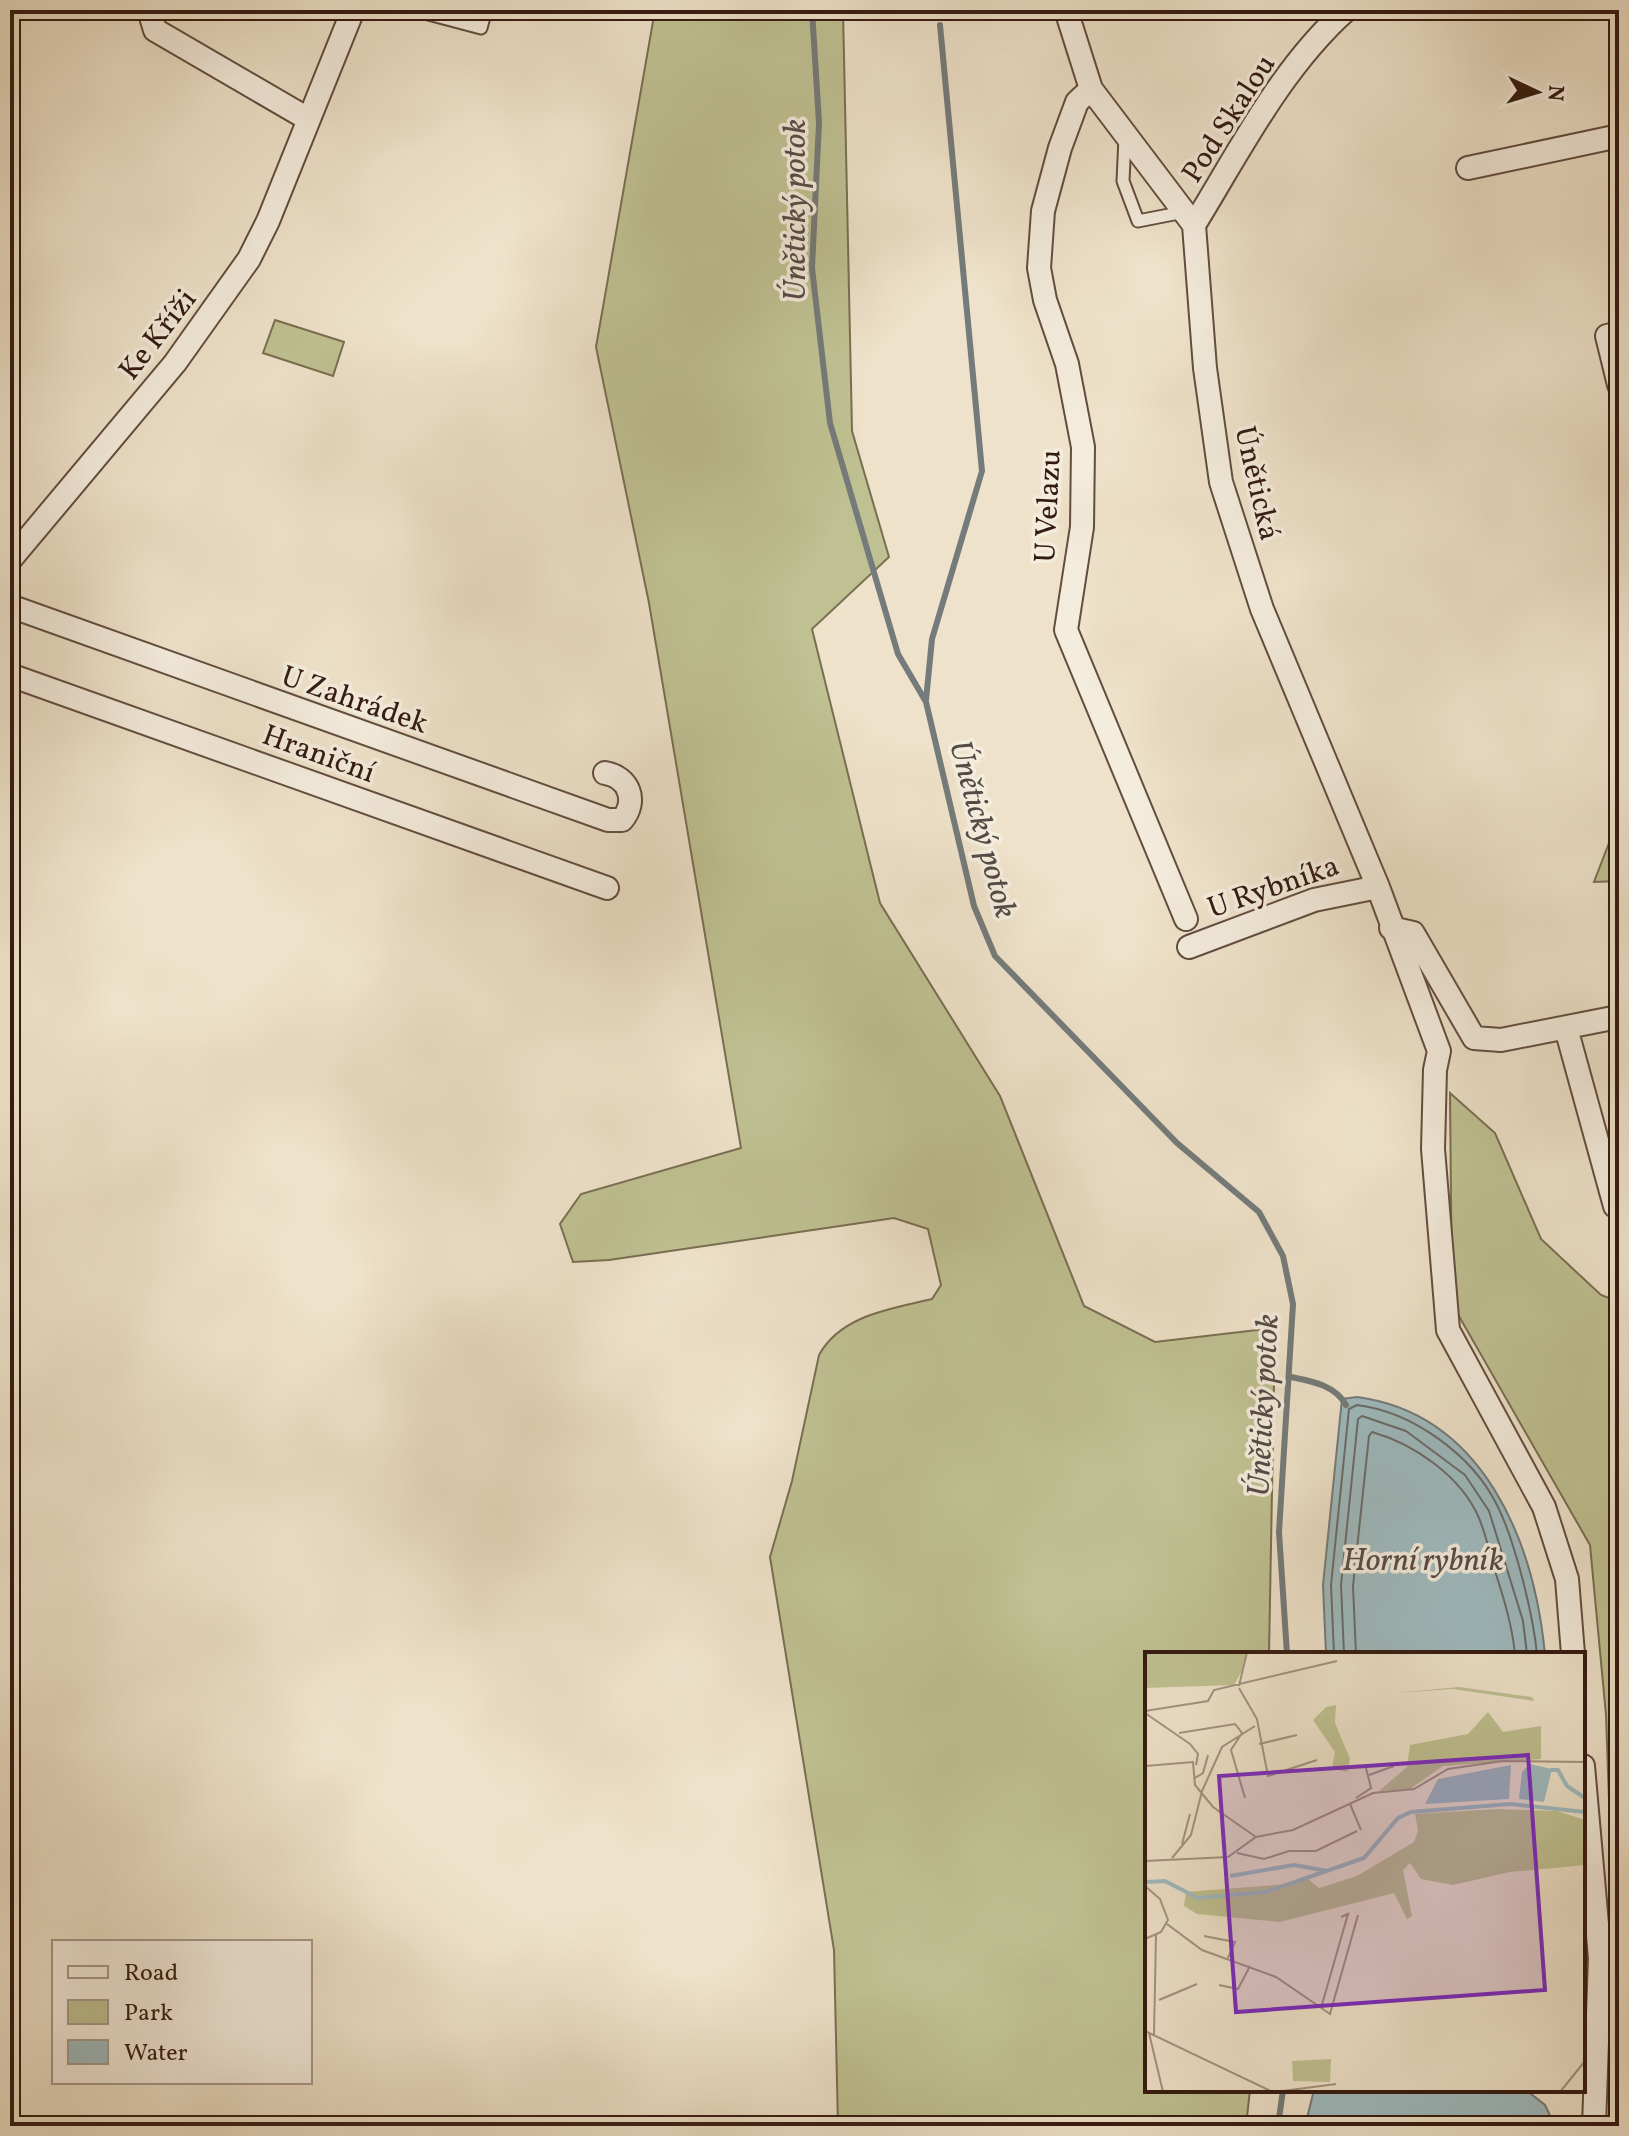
<svg xmlns="http://www.w3.org/2000/svg" width="1629" height="2136" viewBox="0 0 1629 2136" font-family="Vollkorn,serif">
<style>
.green{fill:#bfc192;stroke:#7a6e52;stroke-width:2}
.water{fill:#9ebbc0;stroke:#747b7a;stroke-width:2}
.lines{fill:none;stroke-linecap:round;stroke-linejoin:round}
.shore{stroke:#696b68;stroke-width:2}
.stream{stroke:#747b7a;stroke-width:6}
.service-casing{stroke:#624d3f;stroke-width:15}
.minor-casing{stroke:#624d3f;stroke-width:26}
.service{stroke:#f4ecdd;stroke-width:11}
.minor{stroke:#f4ecdd;stroke-width:22}
.labels{text-anchor:middle;stroke-width:7;stroke-linejoin:round;paint-order:stroke}
.street-label{font-size:30px;fill:#341b11;stroke:#f4ecdd}
.water-label{font-size:32px;font-style:italic;fill:#544b46;stroke:#f4ecdd}
.inset-river{fill:none;stroke:#9ebbc0;stroke-width:4}
.inset-road{fill:none;stroke:#a49280;stroke-width:2}
.view{fill:#7b2cbf;fill-opacity:0.15;stroke:#7b2cbf;stroke-width:4}
.inset-edge{fill:none;stroke:#341b11;stroke-width:4}
</style>
<rect width="100%" height="100%" fill="#eee2ca"/>
<filter id="stains"><feTurbulence type="fractalNoise" baseFrequency=".0025" numOctaves="4"/><feColorMatrix values="0 0 0 0 .2 0 0 0 0 .09 0 0 0 0 .02 0 0 0 .5 -.17"/></filter>
<radialGradient id="worn" r=".72"><stop offset=".6" stop-color="#630" stop-opacity="0"/><stop offset="1" stop-color="#630" stop-opacity=".3"/></radialGradient>
<path class="green" d="M655 10H843L852 431 889 557 812 629 880 903 1000 1096 1084 1306 1155 1342 1275 1328 1269 1654H1147V2090H1250L1246 2126H838L834 1950 770 1557 792 1481 819 1355C841 1315 891 1309 932 1299L941 1285 928 1229 894 1218 609 1260 573 1262 560 1224 581 1194 741 1148 649 603 596 347Z
M275 320 344 342 333 376 263 353Z
M1619 817V881L1594 882Z
M1450 1093 1495 1133 1541 1239 1601 1295 1619 1302V2126H1608L1618 2055 1606 1715 1590 1545 1452 1304Z"/>
<path class="water" d="M1357 1397C1484 1414 1534 1542 1545 1654H1326L1323 1585 1342 1399Z
M1314 2090H1526L1545 2105 1555 2126H1305Z"/>
<g class="lines">
<path class="shore" d="M1334 1654 1331 1585 1349 1409 1357 1405C1413 1412 1472 1455 1497 1505 1515 1541 1533 1614 1537 1654
M1344 1654 1341 1585 1358 1419 1362 1416 1406 1431 1465 1475 1489 1511 1523 1621 1527 1654
M1356 1654 1353 1586 1369 1436 1372 1432C1414 1444 1461 1476 1479 1518 1486 1535 1490 1554 1495 1571 1504 1599 1512 1625 1515 1654"/>
<path class="stream" d="M812 10 819 123 812 268 830 423 898 654 926 702 974 906 995 956 1177 1143 1259 1212 1283 1256 1293 1304 1279 1532 1287 1654
M926 700 932 639 982 471 940 25
M1291 1377C1311 1381 1335 1385 1346 1405
M1278 2126 1283 2090"/>
<g class="service-casing">
<path id="service" d="M413 10 481 28 486 10
M1125 138 1123 181 1138 221 1184 212"/>
</g>
<g class="minor-casing">
<path id="minor" d="M149 10 155 30 308 119
M1066 10 1091 89 1194 225 1205 368 1221 482 1262 609 1378 887 1439 1051 1435 1070 1433 1149 1448 1330 1544 1507 1567 1579 1573 1654
M1091 89 1077 102 1060 148 1043 211 1039 268 1045 300 1067 364 1083 447 1082 527 1066 630 1186 919
M1468 168 1619 136
M1194 225C1239 152 1281 68 1346 10
M1619 333 1607 336 1619 385
M10 560 175 363 249 259 268 221 353 10
M10 606 608 820H622C638 801 629 777 605 773
M10 675 607 888
M1391 928 1413 933 1474 1038 1501 1040 1618 1017
M1189 947 1314 900 1378 887
M1566 1028 1615 1206
M1583 1766 1600 1958 1594 2126"/>
</g>
<use href="#service" class="service"/>
<use href="#minor" class="minor"/>
</g>
<g class="labels">
<g class="street-label">
<text transform="translate(1228 118) rotate(-57)" y="10">Pod Skalou</text>
<text transform="translate(157 334) rotate(-52)" y="10">Ke Kříži</text>
<text transform="translate(1258 483) rotate(77)" y="10">Únětická</text>
<text transform="translate(1047 506) rotate(-87)" y="10">U Velazu</text>
<text transform="translate(355 699) rotate(19)" y="10">U Zahrádek</text>
<text transform="translate(319 753) rotate(20)" y="10">Hraniční</text>
<text transform="translate(1273 886) rotate(-19)" y="10">U Rybníka</text>
</g>
<g class="water-label">
<text transform="translate(794 210) rotate(-90)" y="11">Únětický potok</text>
<text transform="translate(984 829) rotate(75)" y="11">Únětický potok</text>
<text transform="translate(1262 1405) rotate(-87)" y="11">Únětický potok</text>
<text x="1423" y="1570">Horní rybník</text>
</g>
</g>
<g transform="translate(1145 1652)">
<rect width="440" height="440" fill="#eee2ca"/>
<path d="M0 0H100V13L89 33 0 36ZM314 35 387 45 389 49 308 37 249 41ZM191 53 190 71 205 107 202 120 187 116 190 100 168 68 181 55ZM343 60 358 80 396 74V107L298 114 265 137 234 139 262 115 265 93 323 82ZM353 157 412 159 440 168V213L365 220 308 233 276 227 265 211 258 218 267 264 262 267 249 241 135 270 52 262 39 254 41 240 144 232 162 226 174 236 212 224 269 190 273 179 270 162ZM186 407 185 430 148 429 147 409Z" fill="#bfc192"/>
<path d="M385 112 407 117 399 150 374 147 377 120ZM366 113 364 147 280 152 293 127Z" fill="#9ebbc0"/>
<path class="inset-river" d="M405 118H413L422 134 440 146M85 224 149 213 182 219M1 230 20 229 53 246 121 240 219 206 253 166 266 160 365 152 440 160"/>
<path class="inset-road" d="M94 34 102 0M94 36 112 67 123 124 172 108M0 59 63 49 69 38 192 9M0 61 45 92 53 102 51 113M34 81 90 72 97 81 86 98 100 146M114 92 152 83M0 114 48 110 50 133 68 155 111 185M224 123 249 114M50 126 58 121 63 103M211 146 226 136 221 116M205 152 216 178M37 192 45 162M92 201 119 207 144 199H171L212 179M27 206 46 183 57 139 77 95 110 74M0 209 83 205 111 185 148 178 228 141 269 137 303 117 358 109 440 110M0 234 15 247 23 268 16 280 0 287M22 272 57 298 131 325 185 362 213 263M59 284 90 290 83 306M74 333 93 337 105 314M14 348 52 332M176 356 203 262 196 265M0 379 128 440M4 381 18 440M9 383 11 283M130 440 191 432M415 440 440 409"/>
<path class="view" d="M383 103 400 338 91 360 74 124Z"/>
<rect width="440" height="440" class="inset-edge"/>
</g>
<rect width="1629" height="2136" fill="none" stroke="#eee2ca" stroke-width="40"/>
<rect x="12" y="12" width="1605" height="2112" fill="none" stroke="#341b11" stroke-width="4"/>
<rect x="20" y="20" width="1589" height="2096" fill="none" stroke="#341b11" stroke-width="2"/>
<rect x="52" y="1940" width="260" height="144" fill="#f4ecdd" stroke="#a7988b" stroke-width="2"/>
<rect x="68" y="1966" width="40" height="12" fill="#f4ecdd" stroke="#a7988b" stroke-width="2"/>
<text x="124" y="1980" font-size="24" fill="#341b11">Road</text>
<rect x="68" y="2000" width="40" height="24" fill="#bfc192" stroke="#a7988b" stroke-width="2"/>
<text x="124" y="2020" font-size="24" fill="#341b11">Park</text>
<rect x="68" y="2040" width="40" height="24" fill="#9ebbc0" stroke="#a7988b" stroke-width="2"/>
<text x="124" y="2060" font-size="24" fill="#341b11">Water</text>
<g transform="translate(1537 92) rotate(94)" stroke="#f4ecdd" stroke-width="6" paint-order="stroke">
<path d="M0-6L14 30L0 20L-14 30Z" fill="#341b11"/>
<text y="-12" font-size="22" font-weight="bold" text-anchor="middle" fill="#341b11">N</text>
</g>
<rect width="100%" height="100%" filter="url(#stains)"/>
<rect width="100%" height="100%" fill="url(#worn)"/>
</svg>
